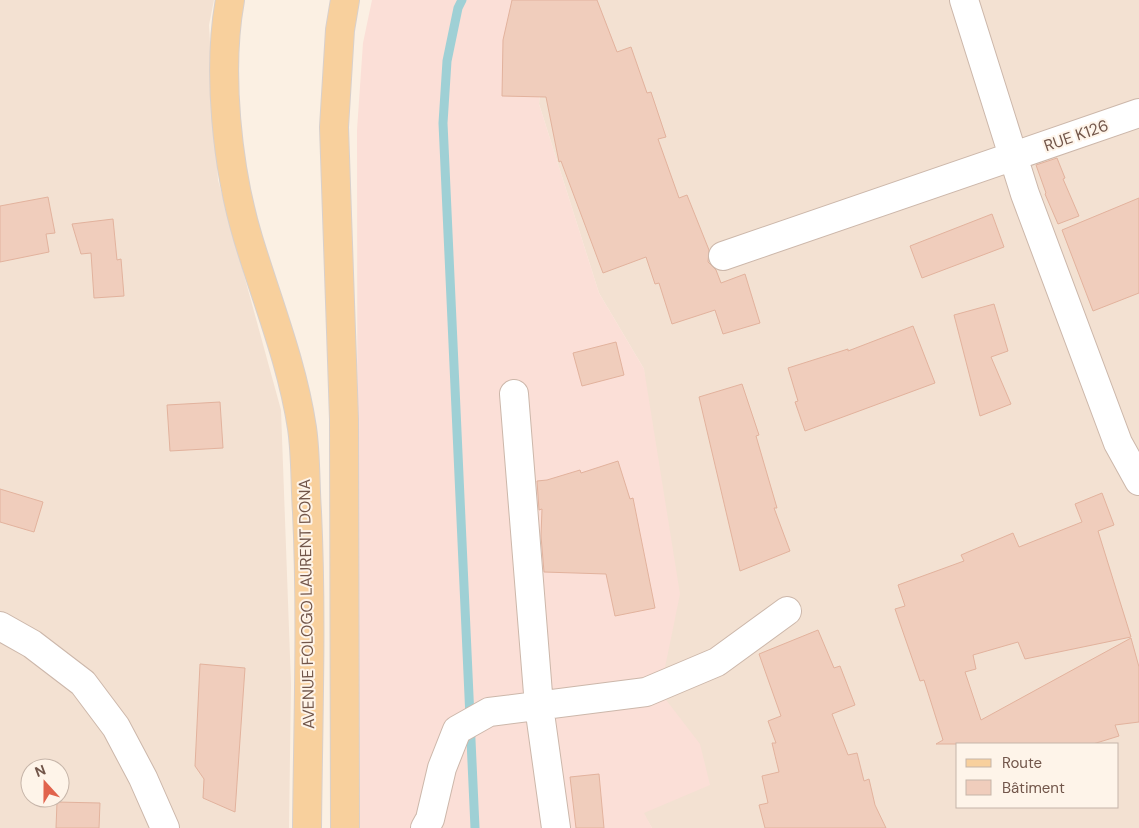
<svg xmlns="http://www.w3.org/2000/svg" width="1139" height="828" viewBox="0 0 1139 828" font-family="'DM Sans',sans-serif">
<style>
.residential{fill:#f3e1d2;fill-rule:evenodd}
.commercial{fill:#fbdfd7}
.lines{fill:none;stroke-linecap:round;stroke-linejoin:round}
.stream{stroke:#9fd0d5;stroke-width:9}
.building{fill:#f0cdbc;stroke:#e2b29d}
.minor-casing{stroke:#ccb7aa;stroke-width:30}
.major-casing{stroke:#d8d0cc;stroke-width:30}
.minor{stroke:#fff;stroke-width:28}
.major{stroke:#f8d09d;stroke-width:28}
.labels{text-anchor:middle;stroke-width:4;stroke-linejoin:round;paint-order:stroke}
.street-label{font-size:16px;fill:#72564a;stroke:#fef4e9}
</style>
<rect width="100%" height="100%" fill="#fbf0e3"/>
<path class="residential" d="M0 0H214L209 25 218 180 281 410 291 684 289 828H0ZM30 768H60V798H30Z
M547 0H1139V828H652L643 813 660 692 644 369 599 293 539 104ZM958 744H1118V807H958Z"/>
<path class="commercial" d="M372 0H547L539 104 599 293 644 369 680 594 660 692 700 744 710 785 644 813 652 828H358L357 130 363 43Z"/>
<g class="lines">
<path class="stream" d="M462 0 458 8 447 61 443 123 475 828"/>
</g>
<path class="building" d="M512 0H597L617 52 631 47 647 93 651 92 666 137 658 139 679 198 687 195 709 250 708 262 716 270 721 283 745 274 760 323 723 334 715 310 672 324 659 283 655 284 646 257 603 273 561 161 559 162 546 97 502 96 503 40Z
M1057 158 1065 178 1063 179 1079 216 1058 224 1045 194 1046 193 1036 165Z
M48 197 55 233 46 234 49 252 0 262V206Z
M1139 198V293L1093 311 1062 230Z
M992 214 1004 247 922 278 910 246Z
M113 219 117 260 121 259 124 296 94 298 91 253 81 254 72 224Z
M994 304 1008 351 991 357 1011 404 980 416 954 315Z
M913 326 935 383 805 431 795 402 798 401 788 368 848 349V351Z
M616 342 624 375 582 386 573 353Z
M742 384 759 435 756 436 777 508H774L790 551 740 571 699 397Z
M220 402 223 448 170 451 167 405Z
M618 461 630 499 633 498 655 608 615 616 606 574 544 572 541 536 542 509 539 510 537 481 547 480 580 470 581 473Z
M0 489 43 502 34 532 0 522Z
M1102 493 1114 525 1098 531 1131 637 1025 659 1018 642 973 655 976 669 965 672 981 720 1131 638 1139 667V722L1115 725 1119 736 1093 744H936L943 740 924 680 920 681 895 609 905 606 898 585 964 561 961 555 1013 533 1019 547 1082 522 1075 504Z
M818 630 834 668 840 666 855 705 832 714 848 755 857 753 864 781 869 779 875 805 886 828H765L759 805 768 803 762 776 779 772 772 743H776L768 721 781 716 759 654Z
M200 664 245 668 235 812 203 798 204 779 195 766Z
M599 774 604 828H576L570 777Z
M57 802 100 803 99 828H56Z"/>
<g class="lines">
<g class="minor-casing">
<path id="minor" d="M964 0 1025 194 1118 443 1139 481
M723 256 1139 113
M514 394 539 706 556 828
M0 626 32 644 83 683 116 727 143 778 165 828
M425 828 430 819 442 768 457 730 489 712 646 692 717 662 787 611"/>
</g>
<g class="major-casing">
<path id="major" d="M230 0C217 71 227 168 248 238 267 301 292 362 302 428 306 455 305 484 307 512 312 617 308 723 307 828
M345 0 340 30 334 127 344 419 345 828"/>
</g>
<use href="#minor" class="minor"/>
<use href="#major" class="major"/>
</g>
<g class="labels">
<g class="street-label">
<text transform="translate(1076 135) rotate(-19)" y="6">RUE K126</text>
<text transform="translate(306 604) rotate(-91)" y="6">AVENUE FOLOGO LAURENT DONA</text>
</g>
</g>
<rect x="956" y="743" width="162" height="65" fill="#fef4e9" stroke="#c6b5a9"/>
<rect x="966" y="759" width="25" height="8" fill="#f8d09d" stroke="#c6b5a9"/>
<text x="1002" y="768" font-size="15" fill="#72564a">Route</text>
<rect x="966" y="780" width="25" height="15" fill="#f0cdbc" stroke="#c6b5a9"/>
<text x="1002" y="793" font-size="15" fill="#72564a">Bâtiment</text>
<g transform="translate(45 783) rotate(339)"><circle r="24" fill="#fef4e9" stroke="#c6b5a9"/>
<path d="M0-4L9 19L0 12L-9 19Z" fill="#e1634c"/>
<text y="-8" font-size="14" font-weight="bold" text-anchor="middle" fill="#72564a">N</text>
</g>
</svg>
